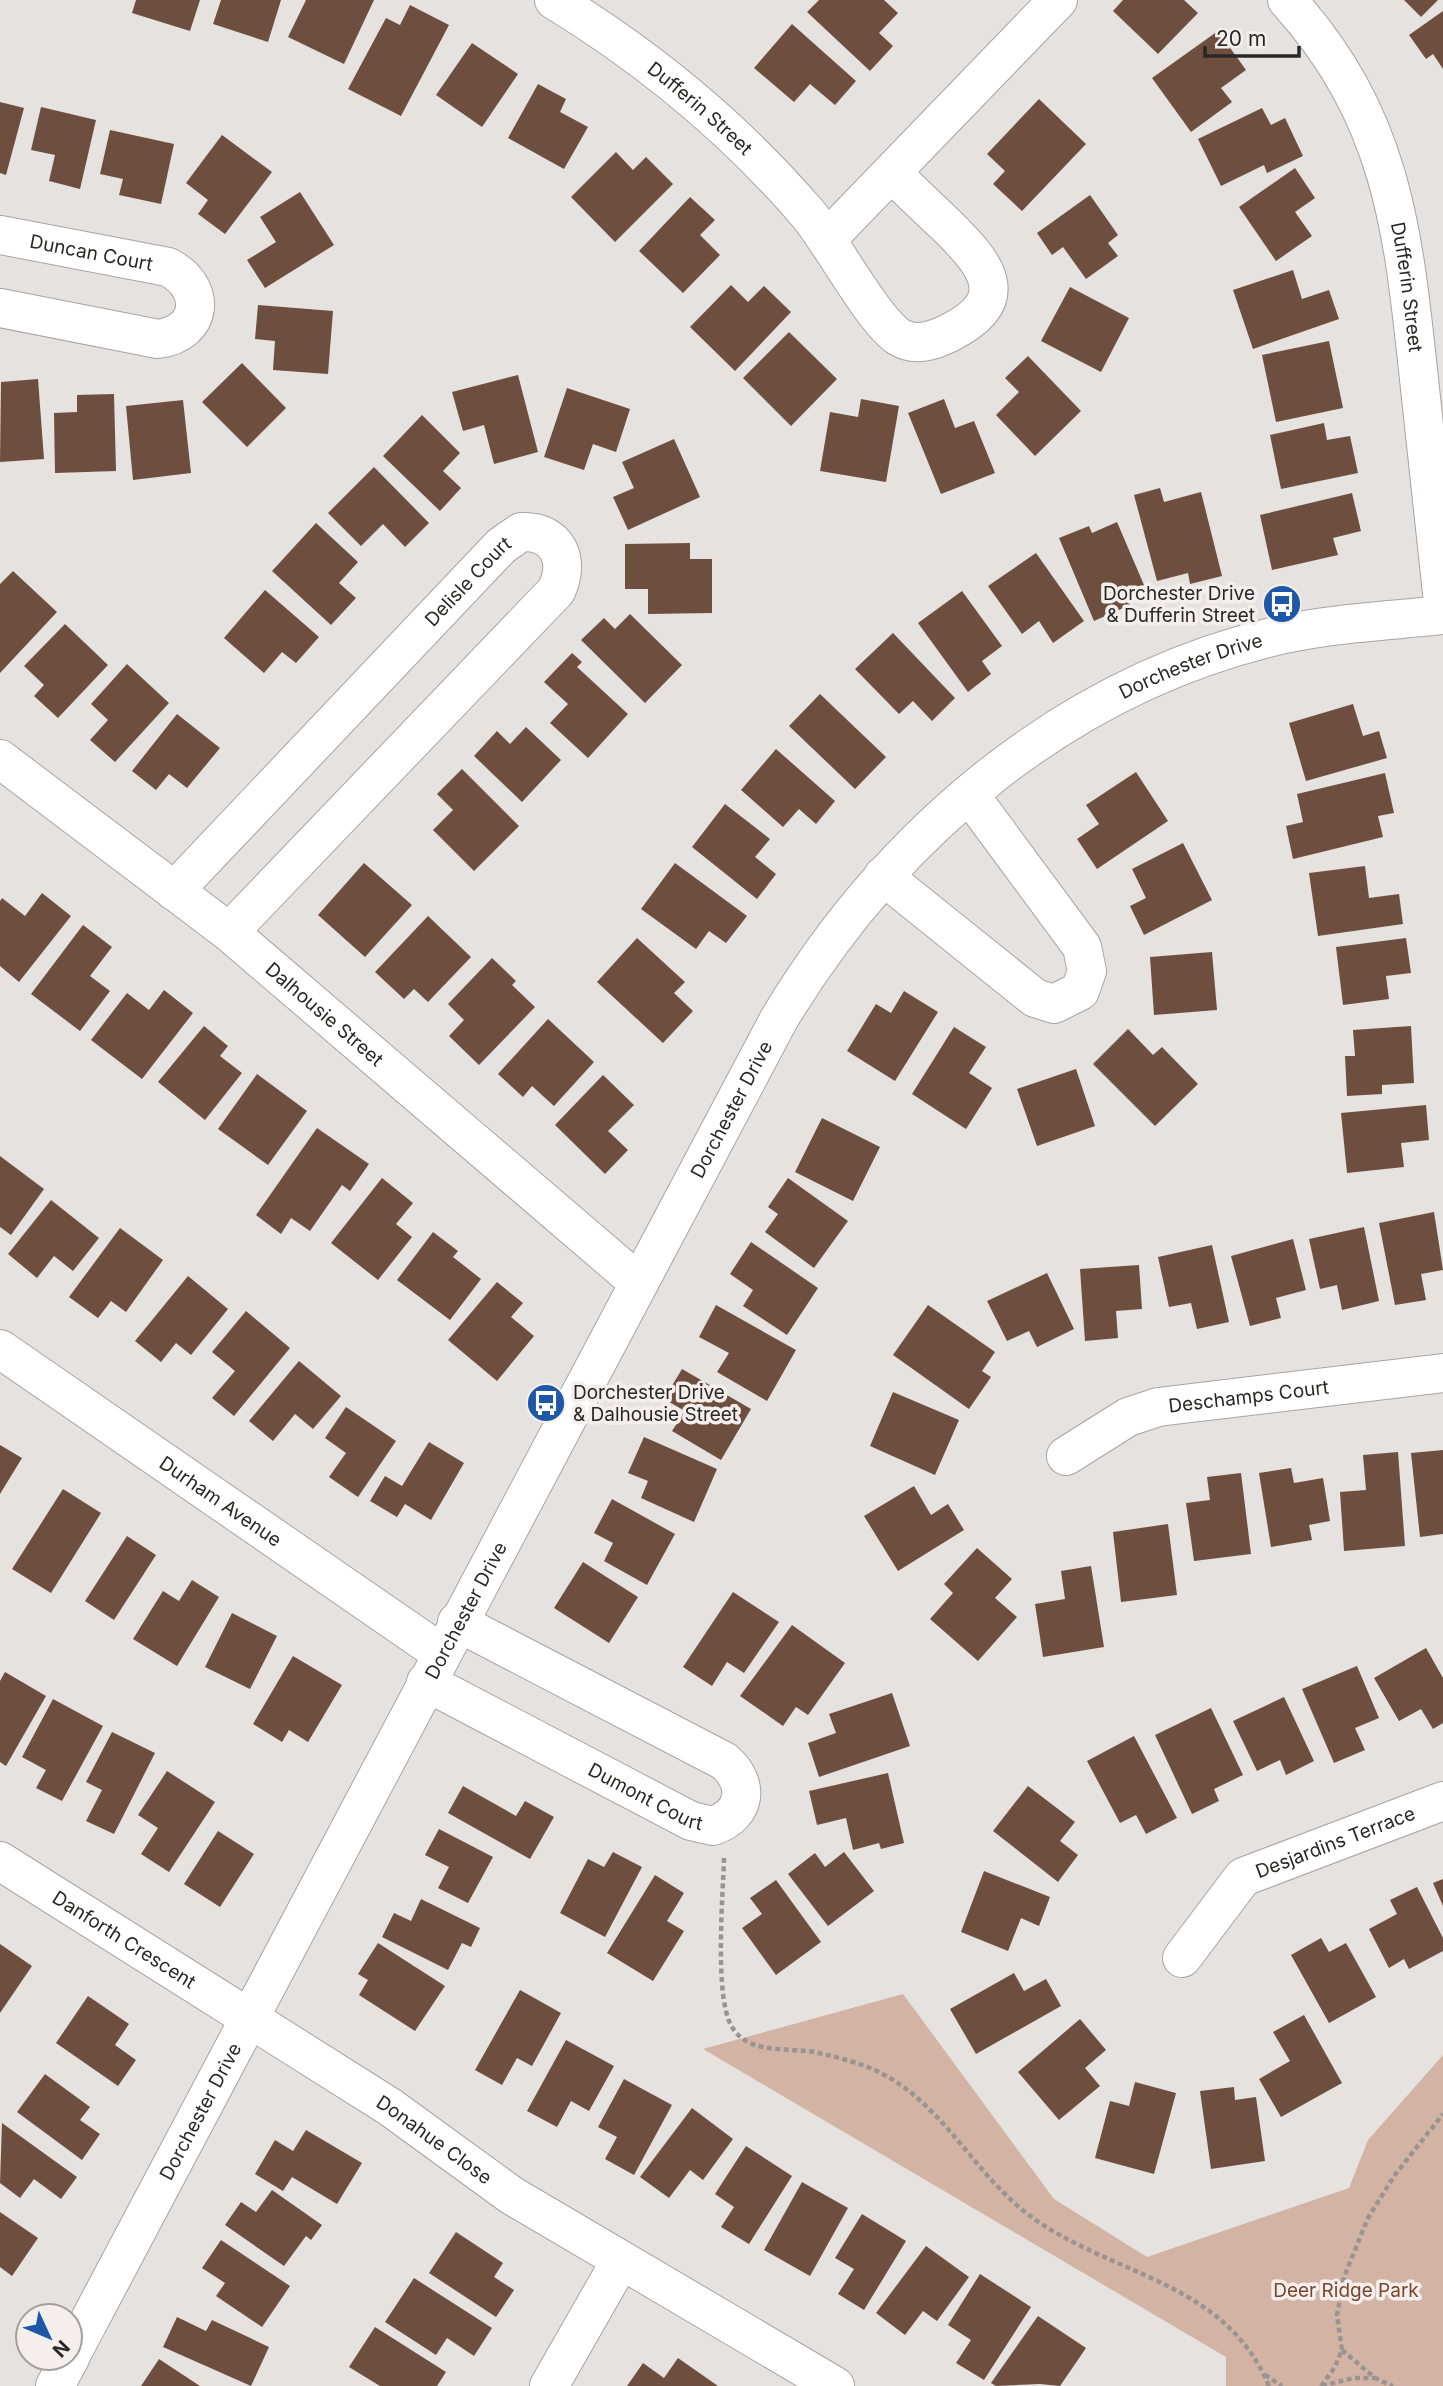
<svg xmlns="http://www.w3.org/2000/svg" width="1443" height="2386" viewBox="0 0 1443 2386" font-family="Inter,sans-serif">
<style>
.green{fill:#d3b3a3}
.building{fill:#6e4f3f}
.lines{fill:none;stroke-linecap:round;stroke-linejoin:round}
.minor-casing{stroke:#a9a4a2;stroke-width:40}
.path{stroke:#989492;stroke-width:4.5;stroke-dasharray:5 3.5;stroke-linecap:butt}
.minor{stroke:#fff;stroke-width:38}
.labels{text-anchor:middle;stroke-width:7;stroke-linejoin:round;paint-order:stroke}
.street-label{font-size:19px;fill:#2a2827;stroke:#f4efec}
.poi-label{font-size:19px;fill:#2a2827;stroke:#f4efec;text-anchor:end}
.park-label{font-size:19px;fill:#79472d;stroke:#f4efec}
</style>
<rect width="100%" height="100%" fill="#e6e2df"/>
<path class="green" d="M903 1994 1054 2199 1147 2257 1349 2188 1368 2140 1443 2055V2386H1226V2357L703 2049Z"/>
<path class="building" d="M136 0H200L190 31 132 13Z
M221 0H281L268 42 213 24Z
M306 0H374L344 64 288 37Z
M819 0H884L898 13 879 33 893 46 870 71 807 12Z
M1123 0H1184L1198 13 1158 54 1113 11Z
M1404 0H1438L1421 17Z
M410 5 449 25 401 116 348 89 386 18 400 25Z
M1443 11V69L1433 54 1426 59 1409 35Z
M792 24 856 81 835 105 810 84 794 102 754 68Z
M1218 31 1246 70 1221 88 1232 102 1191 132 1152 78Z
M472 43 518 74 482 127 436 95Z
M538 84 566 99 560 112 588 127 564 169 508 138Z
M1039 99 1086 144 1022 211 993 184 1005 171 987 154Z
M0 102 24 108 6 175 0 173Z
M41 107 96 120 80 189 49 181 55 155 31 150Z
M1262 108 1271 125 1285 118 1303 156 1267 173 1264 165 1221 186 1198 139Z
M110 130 174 144 161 204 119 195 123 179 100 174Z
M222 135 272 172 225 234 198 214 208 200 186 183Z
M616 152 633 170 646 157 673 184 615 242 571 197Z
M1295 168 1315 198 1295 212 1312 236 1276 261 1239 207Z
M300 192 334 245 265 288 247 260 276 242 260 217Z
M1090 195 1118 235 1108 243 1118 256 1086 279 1063 247 1052 255 1037 233Z
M690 197 715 220 700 235 720 255 683 293 639 251Z
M1293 270 1302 299 1329 290 1339 319 1253 349 1233 290Z
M731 285 748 302 764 286 791 312 735 371 690 327Z
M1070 287 1129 318 1101 372 1041 341Z
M258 305 333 311 328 374 273 370 275 341 255 339Z
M789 332 837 379 791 426 743 378Z
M1329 341 1343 408 1276 422 1262 355Z
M1028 356 1081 411 1035 456 996 415 1019 392 1005 378Z
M242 363 286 408 247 447 202 402Z
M518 375 538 452 494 464 484 425 463 431 452 392Z
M38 379 44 459 0 462 1 382Z
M567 388 630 409 616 452 593 444 584 470 544 457Z
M114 394 116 471 55 473 54 413 77 412V395Z
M861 399 899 406 886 482 820 471 830 412 858 417Z
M944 399 955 428 974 421 995 473 941 494 908 413Z
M183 400 191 473 133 480 126 406Z
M422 415 460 453 443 471 461 488 440 511 383 456Z
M1324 423 1327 440 1350 436 1358 473 1281 489 1270 435Z
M674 439 700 497 628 530 613 497 634 488 622 462Z
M374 467 429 523 405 547 383 524 361 546 328 513Z
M1160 488 1164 502 1201 492 1222 576 1190 584 1188 573 1157 581 1134 495Z
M1352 493 1361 531 1333 538 1338 555 1272 570 1260 515Z
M1117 522 1144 585 1125 593 1130 605 1094 621 1059 538 1089 526 1092 533Z
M316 523 358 562 339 583 356 598 331 625 272 571Z
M690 543V559H712V613L648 614V589H625V544Z
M1036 553 1084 621 1053 643 1039 621 1022 634 988 586Z
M13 571 57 612 0 673V584Z
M265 590 319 637 296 663 282 652 264 673 224 638Z
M962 591 1002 646 982 661 991 674 968 692 918 623Z
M630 614 682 665 645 703 581 640 604 618 615 629Z
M65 624 108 665 58 718 34 696 44 685 24 666Z
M893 633 955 698 932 721 913 701 899 714 855 669Z
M572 653 582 662 577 667 628 714 588 758 550 723 568 704 544 682Z
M127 664 169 703 115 762 90 740 108 720 91 704Z
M820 694 886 757 855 789 789 726Z
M1353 704 1363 736 1379 731 1387 758 1306 781 1289 723Z
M177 714 220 748 187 788 169 774 156 790 132 771Z
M526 727 561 760 522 802 474 756 497 731 510 744Z
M776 749 835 801 816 824 799 809 783 827 741 790Z
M462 769 519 826 474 871 433 830 453 810 437 794Z
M1136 772 1168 821 1097 869 1077 839 1099 824 1086 805Z
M1385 773 1394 813 1378 816 1383 837 1293 859 1286 826 1303 822 1297 794Z
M725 804 770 839 755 857 776 874 757 899 692 847Z
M1183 843 1212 900 1144 935 1130 906 1146 898 1132 869Z
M364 863 412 905 365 957 318 915Z
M675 863 747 916 726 943 709 931 696 949 641 909Z
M1365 866 1369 898 1399 894 1403 924 1318 936 1309 873Z
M42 893 71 916 19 982 0 966V901L2 898 25 916Z
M428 916 471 957 428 1002 414 989 404 999 375 972Z
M83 925 112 947 90 976 110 991 80 1031 31 994Z
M637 938 685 982 674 993 693 1011 663 1043 597 982Z
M1406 938 1411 973 1386 976 1389 999 1343 1005 1336 947Z
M1212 952 1217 1010 1154 1015 1150 957Z
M492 958 516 981 512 985 535 1007 479 1065 449 1036 464 1020 448 1004Z
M164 990 193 1013 142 1079 91 1040 127 993 149 1010Z
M904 991 938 1012 895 1081 847 1051 876 1004 891 1013Z
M548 1019 594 1062 554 1106 532 1086 523 1097 498 1074Z
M204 1026 228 1046 220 1056 242 1073 205 1120 158 1082Z
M1411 1026 1414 1083 1382 1085V1094L1347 1096 1345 1056H1355L1353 1030Z
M954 1027 986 1047 969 1073 992 1088 966 1129 912 1094Z
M1128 1029 1153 1055 1162 1047 1198 1084 1155 1126 1093 1064Z
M1076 1069 1095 1126 1037 1146 1017 1089Z
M257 1074 307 1111 268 1165 218 1129Z
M603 1075 634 1105 608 1131 628 1150 605 1174 555 1125Z
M1426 1105 1429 1140 1401 1143 1404 1167 1347 1173 1341 1113Z
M822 1118 880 1147 853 1201 795 1172Z
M317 1128 369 1164 350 1191 342 1185 310 1231 291 1218 281 1234 256 1215Z
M0 1156 44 1189 11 1235 0 1227Z
M382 1178 413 1203 396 1224 412 1237 378 1280 331 1243Z
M788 1178 848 1221 814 1268 765 1232 778 1214 768 1207Z
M51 1200 99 1238 73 1271 54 1256 37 1278 8 1254Z
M1434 1212 1443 1270 1421 1274 1426 1300 1395 1305 1379 1223Z
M1364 1227 1379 1301 1342 1310 1337 1285 1320 1289 1309 1239Z
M120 1228 163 1260 126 1312 111 1301 98 1318 69 1297Z
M433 1232 458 1251 453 1257 481 1279 450 1320 397 1280Z
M1293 1239 1306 1290 1276 1298 1281 1318 1250 1326 1231 1256Z
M751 1242 818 1288 787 1335 743 1306 753 1290 730 1274Z
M1212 1245 1229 1322 1197 1329 1191 1303 1169 1307 1158 1257Z
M1139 1265 1142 1309 1116 1311 1118 1338 1085 1341 1080 1269Z
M1047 1273 1074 1329 1037 1347 1029 1331 1007 1341 987 1301Z
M188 1276 228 1309 191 1355 176 1343 161 1362 135 1341Z
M497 1282 523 1303 511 1317 534 1336 497 1381 448 1340Z
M716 1305 796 1350 767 1401 717 1372 729 1353 699 1337Z
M928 1305 995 1352 982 1371 991 1377 969 1409 893 1355Z
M246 1311 290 1348 234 1416 212 1398 235 1371 212 1352Z
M299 1361 341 1396 313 1429 295 1414 273 1441 249 1421Z
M682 1369 751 1409 721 1460 672 1431 685 1411 664 1399Z
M893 1392 959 1420 935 1475 870 1446Z
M346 1407 396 1441 358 1497 329 1477 346 1453 325 1438Z
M644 1437 717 1469 694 1522 641 1498 648 1481 628 1473Z
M429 1442 464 1463 431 1520 405 1504 397 1517 370 1501 385 1476 402 1486Z
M0 1445 22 1458 0 1494Z
M1443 1450V1534L1420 1537 1411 1453Z
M1398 1452 1405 1546 1344 1551 1340 1492 1366 1490 1363 1455Z
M1291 1468 1294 1483 1323 1478 1330 1521 1309 1525 1312 1540 1271 1547 1259 1473Z
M1241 1473 1251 1554 1194 1561 1186 1503 1210 1500 1207 1477Z
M914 1486 931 1515 948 1504 964 1530 898 1571 864 1516Z
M63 1489 101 1513 51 1593 12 1569Z
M612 1499 675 1534 647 1585 604 1561 613 1543 594 1533Z
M1168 1524 1177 1595 1121 1602 1113 1532Z
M127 1536 156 1555 114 1620 85 1601Z
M977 1548 1012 1579 995 1598 1017 1617 978 1661 930 1619 953 1593 944 1584Z
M583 1562 638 1597 609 1643 554 1608Z
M1091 1566 1104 1647 1043 1657 1035 1604 1065 1599 1061 1571Z
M192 1580 219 1597 177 1666 133 1639 163 1591 179 1601Z
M733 1592 779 1622 744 1673 727 1662 712 1686 683 1667Z
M232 1613 277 1636 250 1689 205 1667Z
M792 1625 845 1663 808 1715 796 1707 783 1726 740 1696Z
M1426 1648 1443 1678V1723L1433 1729 1421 1709 1399 1721 1374 1678Z
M293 1656 342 1685 308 1742 289 1730 282 1742 253 1724Z
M1357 1666 1379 1718 1355 1728 1365 1750 1334 1763 1302 1689Z
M5 1672 46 1696 6 1766 0 1762V1681Z
M892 1693 910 1746 819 1777 808 1743 836 1733 829 1714Z
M1284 1697 1314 1761 1286 1775 1280 1760 1257 1771 1233 1721Z
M53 1699 103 1726 62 1801 36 1788 46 1770 22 1757Z
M1211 1708 1243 1775 1214 1789 1219 1801 1192 1814 1155 1735Z
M112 1732 155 1753 114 1834 86 1821 102 1790 86 1782Z
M1134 1736 1177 1818 1146 1834 1136 1815 1120 1823 1087 1761Z
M167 1771 215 1802 169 1872 141 1854 158 1828 138 1815Z
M888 1773 904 1843 881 1849 879 1843 853 1850 846 1818 817 1825 809 1791Z
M463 1786 516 1816 525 1801 554 1817 530 1859 448 1813Z
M1028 1786 1075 1822 1060 1841 1078 1855 1058 1882 993 1831Z
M439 1829 493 1857 468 1903 438 1888 449 1867 425 1855Z
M218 1831 254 1854 220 1907 184 1884Z
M613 1852 642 1867 605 1937 560 1913 588 1859 604 1867Z
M844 1852 874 1891 828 1926 788 1874 815 1853 825 1867Z
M984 1871 1050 1897 1039 1926 1021 1918 1008 1951 961 1932Z
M655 1875 684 1893 667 1921 684 1931 653 1981 607 1953Z
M1443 1879V1906L1433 1883Z
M776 1880 821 1942 776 1975 742 1928 762 1914 750 1898Z
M1417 1887 1443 1938V1951L1409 1969 1404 1959 1389 1968 1369 1929 1397 1914 1390 1900Z
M421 1899 480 1928 471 1947 462 1943 448 1970 382 1937 394 1913 411 1921Z
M1321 1938 1329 1952 1346 1943 1376 1997 1329 2023 1291 1955Z
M378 1943 445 1986 415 2031 359 1995 368 1980 358 1974Z
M0 1944 32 1966 0 2013Z
M1014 1973 1024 1991 1046 1979 1061 2006 976 2054 950 2009Z
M520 1990 561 2013 532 2066 517 2058 502 2085 475 2070Z
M88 1996 129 2024 115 2045 136 2060 118 2086 56 2043Z
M1304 2015 1342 2083 1281 2117 1259 2079 1290 2061 1273 2032Z
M1080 2019 1106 2050 1085 2068 1100 2086 1059 2120 1018 2072Z
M566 2040 614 2066 589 2111 571 2101 557 2127 527 2111Z
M45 2074 90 2107 80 2120 100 2134 82 2160 17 2112Z
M624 2079 672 2105 634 2175 605 2159 617 2137 598 2127Z
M1135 2082 1176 2093 1154 2174 1095 2158 1110 2101 1129 2106Z
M1234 2087 1235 2100 1256 2097 1265 2161 1211 2169 1200 2091Z
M692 2108 733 2139 703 2180 690 2170 669 2198 640 2177Z
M2 2123 77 2177 61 2199 34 2179 20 2198 0 2183Z
M306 2130 362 2163 337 2204 292 2177 283 2191 255 2174 275 2140 293 2151Z
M746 2146 792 2176 749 2244 721 2227 734 2207 715 2194Z
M802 2182 848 2208 810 2276 764 2250Z
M272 2190 322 2225 311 2240 306 2236 284 2266 225 2225 241 2202 256 2212Z
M0 2212 38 2238 12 2276 0 2267Z
M862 2214 906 2241 864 2310 838 2294 854 2269 835 2258Z
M456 2232 503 2263 494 2277 514 2290 496 2317 429 2273Z
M221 2240 290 2286 262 2327 216 2296 225 2283 202 2268Z
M926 2246 969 2277 937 2321 923 2311 905 2335 876 2313Z
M980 2274 1031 2307 984 2380 956 2363 971 2340 948 2325Z
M414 2278 492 2328 474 2356 447 2338 436 2355 385 2322Z
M1038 2316 1086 2348 1060 2386 1040 2384 996 2386 991 2383Z
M177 2317 206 2331 212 2320 269 2347 251 2386 163 2347Z
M375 2327 446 2372 437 2386H380L349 2367Z
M678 2358 718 2386H627L643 2363 664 2378Z
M159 2359 200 2386H141Z"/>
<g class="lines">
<g class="minor-casing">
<g id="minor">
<path id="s1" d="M554 0C649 58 735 129 808 214 833 244 872 319 899 337 915 347 933 341 949 333 1017 299 985 263 945 224 927 207 909 190 892 173"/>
<path id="s2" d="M1287 0C1393 117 1403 230 1419 379 1427 454 1435 528 1443 602"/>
<path id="s3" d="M0 235 168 267C207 287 204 333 158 339L0 308"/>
<path d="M828 238 1058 0"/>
<path id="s4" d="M0 759 229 932 639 1283"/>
<path d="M883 876 1035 998 1054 1004 1080 991 1087 971 1082 947 969 794"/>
<path id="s5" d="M174 891 501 546 521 532C558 530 571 561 556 591L229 932"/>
<path id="s6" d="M0 1349 441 1653"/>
<path id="s7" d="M1066 1456 1128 1417 1158 1407 1443 1373"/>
<path id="s8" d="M426 1682 691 1821 713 1826C747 1814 750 1783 724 1761L457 1622"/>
<path id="s9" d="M0 1861 390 2107 511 2195 835 2386"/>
<path id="s10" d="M1182 1958 1243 1877 1443 1801"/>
<path id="s11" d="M70 2357 779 1019C891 833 1065 685 1280 635 1333 623 1389 621 1443 615"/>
<path d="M55 2386 70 2358"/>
<path d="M549 2386 621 2260"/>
</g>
</g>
<path class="path" d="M724 1858C723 1896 714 1998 732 2027 749 2055 786 2047 814 2052 833 2056 852 2061 870 2068 937 2096 967 2163 1020 2208 1102 2276 1223 2276 1269 2386
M1342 2350 1375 2378 1393 2386
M1265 2375 1282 2386
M1321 2386 1335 2367 1342 2350 1337 2315 1344 2277 1368 2218 1394 2176 1443 2114
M1322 2386 1353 2378H1375"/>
<use href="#minor" class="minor"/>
</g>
<defs>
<g id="bus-disc" transform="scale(2.0125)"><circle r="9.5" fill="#1e57a8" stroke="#f4efec"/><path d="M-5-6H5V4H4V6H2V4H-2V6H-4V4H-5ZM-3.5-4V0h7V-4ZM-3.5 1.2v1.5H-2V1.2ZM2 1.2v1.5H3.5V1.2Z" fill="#fff"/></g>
</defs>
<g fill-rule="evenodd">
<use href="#bus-disc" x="1282" y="604"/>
<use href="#bus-disc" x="546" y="1403"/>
</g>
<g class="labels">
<g class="street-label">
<text dy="7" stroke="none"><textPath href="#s1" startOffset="182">Dufferin Street</textPath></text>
<text dy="7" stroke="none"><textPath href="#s3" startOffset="93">Duncan Court</textPath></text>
<text dy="7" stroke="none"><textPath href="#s2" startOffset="317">Dufferin Street</textPath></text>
<text dy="7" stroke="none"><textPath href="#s5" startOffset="427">Delisle Court</textPath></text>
<text dy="7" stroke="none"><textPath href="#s11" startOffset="2068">Dorchester Drive</textPath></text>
<text dy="7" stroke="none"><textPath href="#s4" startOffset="413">Dalhousie Street</textPath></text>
<text dy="7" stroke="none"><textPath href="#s11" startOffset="1412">Dorchester Drive</textPath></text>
<text dy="7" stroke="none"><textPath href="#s7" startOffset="196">Deschamps Court</textPath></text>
<text dy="7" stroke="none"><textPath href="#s6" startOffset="268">Durham Avenue</textPath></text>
<text dy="7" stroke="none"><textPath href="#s11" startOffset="845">Dorchester Drive</textPath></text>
<text dy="7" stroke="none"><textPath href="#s8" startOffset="248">Dumont Court</textPath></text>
<text dy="7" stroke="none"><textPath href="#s10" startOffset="200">Desjardins Terrace</textPath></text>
<text dy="7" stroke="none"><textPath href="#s9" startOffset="147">Danforth Crescent</textPath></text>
<text dy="7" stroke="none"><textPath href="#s11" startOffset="278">Dorchester Drive</textPath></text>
<text dy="7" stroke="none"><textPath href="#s9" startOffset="516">Donahue Close</textPath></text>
</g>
<g class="poi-label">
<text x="1255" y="600">Dorchester Drive<tspan x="1255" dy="22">&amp; Dufferin Street</tspan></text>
<text x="573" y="1399" text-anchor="start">Dorchester Drive<tspan x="573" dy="22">&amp; Dalhousie Street</tspan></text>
</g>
<g class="park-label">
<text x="1346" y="2297">Deer Ridge Park</text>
</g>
</g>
<g transform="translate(49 2337) rotate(134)"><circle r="33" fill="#f4efec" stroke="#a39f9d" stroke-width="2"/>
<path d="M0-5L12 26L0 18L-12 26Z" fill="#1e57a8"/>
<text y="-10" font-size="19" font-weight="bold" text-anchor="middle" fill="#2a2827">N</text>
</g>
<path d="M1205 46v10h94v-10" fill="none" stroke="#2a2827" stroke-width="3.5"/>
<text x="1216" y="46" font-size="21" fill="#2a2827" stroke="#f4efec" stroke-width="5" paint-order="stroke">20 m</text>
</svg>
